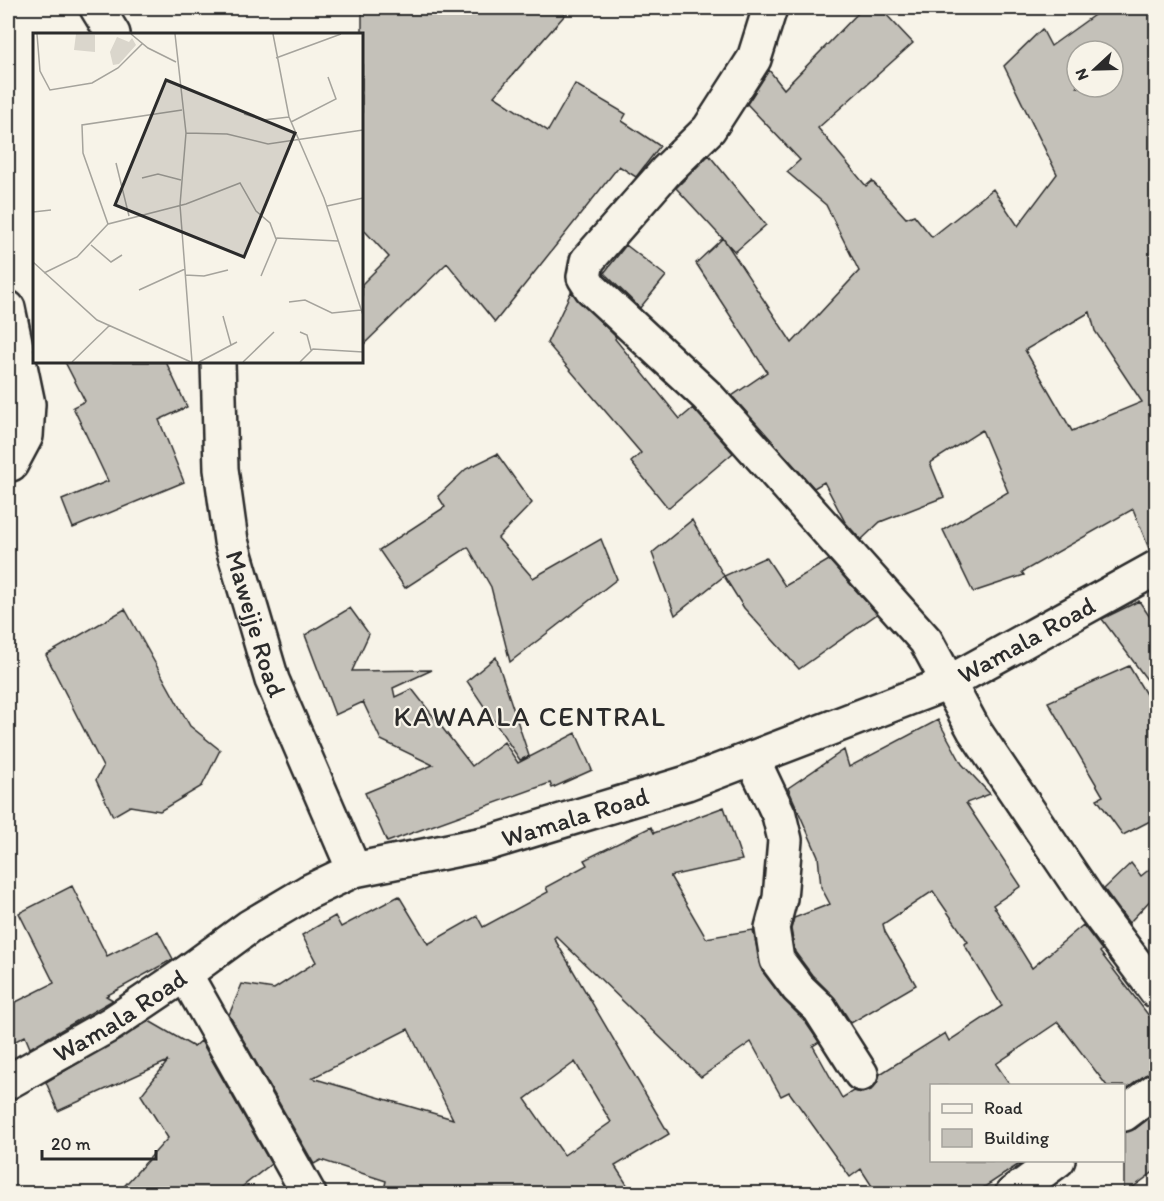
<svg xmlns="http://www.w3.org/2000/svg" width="1164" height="1201" viewBox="0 0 1164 1201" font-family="Itim,sans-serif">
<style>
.building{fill:#c4c1b9;stroke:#2b2b2b;stroke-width:1.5;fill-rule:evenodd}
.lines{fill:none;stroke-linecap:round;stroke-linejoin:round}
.minor-casing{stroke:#2b2b2b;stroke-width:38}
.minor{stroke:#f7f3e8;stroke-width:33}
.labels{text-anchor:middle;stroke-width:4.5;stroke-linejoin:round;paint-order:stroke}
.street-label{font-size:26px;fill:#2b2b2b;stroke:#f7f3e8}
.quarter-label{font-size:28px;letter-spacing:1.5px;fill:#2b2b2b;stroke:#f7f3e8}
.inset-road{fill:none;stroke:#a5a39c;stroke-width:1.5}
.view{fill:#2b2b2b;fill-opacity:0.15;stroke:#2b2b2b;stroke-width:3}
.inset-edge{fill:none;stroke:#2b2b2b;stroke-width:3}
</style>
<rect width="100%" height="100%" fill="#f7f3e8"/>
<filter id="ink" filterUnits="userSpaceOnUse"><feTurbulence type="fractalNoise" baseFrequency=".0167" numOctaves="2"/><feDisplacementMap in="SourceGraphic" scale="12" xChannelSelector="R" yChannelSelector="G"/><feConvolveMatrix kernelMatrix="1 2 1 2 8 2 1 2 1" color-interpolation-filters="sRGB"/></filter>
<g filter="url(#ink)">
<path class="building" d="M362 8H571L494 96 548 131 575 84 626 114 622 121 660 146 636 177 619 166 495 322 447 263 362 346V284L389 257 362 228Z
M863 8H880L913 43 818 128 866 186 872 181 906 218 914 215 932 237 993 189 1018 226 1057 174 1004 66 1042 29 1051 46 1104 8H1156V549L1150 551 1133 509 1022 572 1024 575 973 592 943 530 1008 492 982 430 930 463 944 497 880 522 861 540 845 522 824 482 814 488 732 396 767 372 696 263 723 238 792 343 859 271 826 205 787 172 800 160 747 104 769 70 784 89ZM1077 51H1113V87H1077ZM1090 312 1095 331 1142 402 1072 431 1025 350Z
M709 155 766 225 735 252 676 188Z
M626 245 666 276 640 308 604 273Z
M571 292 616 337 615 339 680 419 693 408 733 453 668 508 631 462 641 453 547 343Z
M65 362H166L187 407 159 420 184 482 73 528 62 500 108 481 73 407 85 401Z
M497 454 532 503 498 538 533 578 601 539 617 579 510 662 491 587 468 547 405 588 379 550 445 507 438 496 466 469Z
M692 520 724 576 675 615 652 553Z
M766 557 785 586 829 560 877 614 799 669 744 608 724 576Z
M1139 601 1156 626V692L1102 619Z
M350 608 369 634 352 671 432 670 393 688 395 697 412 689 472 766 504 742 518 763 576 733 592 770 552 788 550 783 387 842 365 793 433 765 381 740 363 702 335 715 305 635Z
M125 609 190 726 220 750 202 786 160 811 130 806 113 816 96 780 103 767 46 655Z
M496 657 529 756 520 760 467 681Z
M1129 666 1156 711V818L1123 835 1097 799 1103 796 1048 702Z
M938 720 962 764 990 794 966 803 1021 886 993 905 1032 968 1083 925 1102 950 1100 952 1156 1025V1072L1145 1075 1124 1091V1086H1107L1058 1022 996 1064 1011 1086H932V1161H1024L974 1194H877L861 1169 850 1177 789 1092 781 1096 751 1042 701 1077 556 936 554 938 669 1134 615 1166 633 1194H383L386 1181 321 1160 314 1164 229 1015 242 984 274 989 316 962 302 935 335 916 341 927 399 896 428 944 477 916 483 927 548 892 546 887 587 865 584 860 651 827 654 833 724 807 742 860 670 876 706 938 753 930 762 971 783 999 804 1020 819 1042 813 1046 842 1098 853 1091 862 1093 871 1090 877 1083 880 1074 945 1033 949 1041 1002 1006 964 944 968 942 933 891 883 924 885 932 916 985 851 1023 835 998 812 975 795 952 791 929 794 918 830 904 821 887 818 856 788 788 844 750 849 767ZM408 1029 453 1119 312 1078ZM575 1062 611 1122 564 1155 525 1099Z
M1131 863 1141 876 1156 864V894L1129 923 1104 889Z
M72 886 107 956 158 931 173 959 106 996 113 1000 30 1048 25 1036 8 1045V1006L54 983 19 913Z
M149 1021 194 1047 201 1041 271 1164 233 1194H117L168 1138 141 1095 168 1061 58 1111 46 1082Z
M1156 1113V1170L1124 1194V1132L1135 1129Z"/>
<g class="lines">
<g class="minor-casing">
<g id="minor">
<path d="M97 8 113 34"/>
<path d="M770 8 754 59 709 129 667 170 587 261 584 277 591 288 707 396 926 641 974 730 1094 908 1156 991"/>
<path d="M8 308 28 404 26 436 11 464"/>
<path id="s1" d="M218 362 221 469 231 541 272 680 354 870"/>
<path d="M752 758 779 815 785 840 780 898 772 928 777 960 798 988 819 1008 861 1074"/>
<path d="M185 974 309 1194"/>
<path id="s2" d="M8 1082 111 1024 185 974 249 927 308 892 354 870 489 843 687 783 948 683 1156 568"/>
<path d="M1124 1114 1156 1090"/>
<path d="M1012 1194 1058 1160"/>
</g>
</g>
<use href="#minor" class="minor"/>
</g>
</g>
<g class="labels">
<g class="street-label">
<text dy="9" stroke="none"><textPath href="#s1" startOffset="266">Mawejje Road</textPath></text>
<text dy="9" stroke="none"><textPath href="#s2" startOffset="1120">Wamala Road</textPath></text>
<text dy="9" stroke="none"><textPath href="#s2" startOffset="634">Wamala Road</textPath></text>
<text dy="9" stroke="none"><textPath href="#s2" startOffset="130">Wamala Road</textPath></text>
</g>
<g class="quarter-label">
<text x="530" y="726">KAWAALA CENTRAL</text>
</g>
</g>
<g transform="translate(33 33)">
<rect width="330" height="330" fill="#f7f3e8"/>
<path d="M43 1 62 2V19L41 17ZM84 4 96 9 99 5 103 12 86 31 80 32 77 19Z" fill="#dad6cc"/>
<path class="inset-road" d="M4 1 7 38 17 57 59 50 85 35 109 11M98 1 115 15 143 29M142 1 153 100 147 172 159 329M240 1 256 84 291 165 330 282M243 25 308 1M149 77 49 92 50 120 75 191 153 171 207 150 223 178 237 190 243 206M211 81 230 87 256 84M258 89 303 66 295 44M153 100 194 101 235 111 330 97M83 130 96 183M109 145 125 141 148 147M294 173 330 165M0 179 18 177M58 212 78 229 89 222M0 229 64 287 158 329M11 240 44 224 75 191M152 242 171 243 195 237M228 243 244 205 305 208M106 257 152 236M256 269 272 267 299 280 328 277M190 283 198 312M267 299 274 302 278 317M39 329 77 292M166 329 204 309M210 329 241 299M267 329 280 316 330 319"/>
<path class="view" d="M133 47 262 100 211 224 82 172Z"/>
<rect width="330" height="330" class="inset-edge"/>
</g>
<rect width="1164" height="1201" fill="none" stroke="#f7f3e8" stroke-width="30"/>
<rect x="15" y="15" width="1134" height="1171" fill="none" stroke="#2b2b2b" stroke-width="2" filter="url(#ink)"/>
<rect x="930" y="1084" width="195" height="78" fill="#f7f3e8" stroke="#a5a39c" stroke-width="1.5"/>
<rect x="942" y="1104" width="30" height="9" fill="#f7f3e8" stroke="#a5a39c" stroke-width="1.5"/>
<text x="984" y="1114" font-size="18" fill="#2b2b2b">Road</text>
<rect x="942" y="1129" width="30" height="18" fill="#c4c1b9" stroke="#a5a39c" stroke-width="1.5"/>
<text x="984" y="1144" font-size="18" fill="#2b2b2b">Building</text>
<g transform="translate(1095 69) rotate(248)"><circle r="28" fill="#f7f3e8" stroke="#a5a39c" stroke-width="1.5"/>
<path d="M0-4.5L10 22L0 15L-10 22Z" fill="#2b2b2b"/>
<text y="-9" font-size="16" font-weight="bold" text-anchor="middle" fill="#2b2b2b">N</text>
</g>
<path d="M42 1150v9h114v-9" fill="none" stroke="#2b2b2b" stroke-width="3"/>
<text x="51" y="1150" font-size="18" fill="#2b2b2b" stroke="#f7f3e8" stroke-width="4.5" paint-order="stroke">20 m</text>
</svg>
